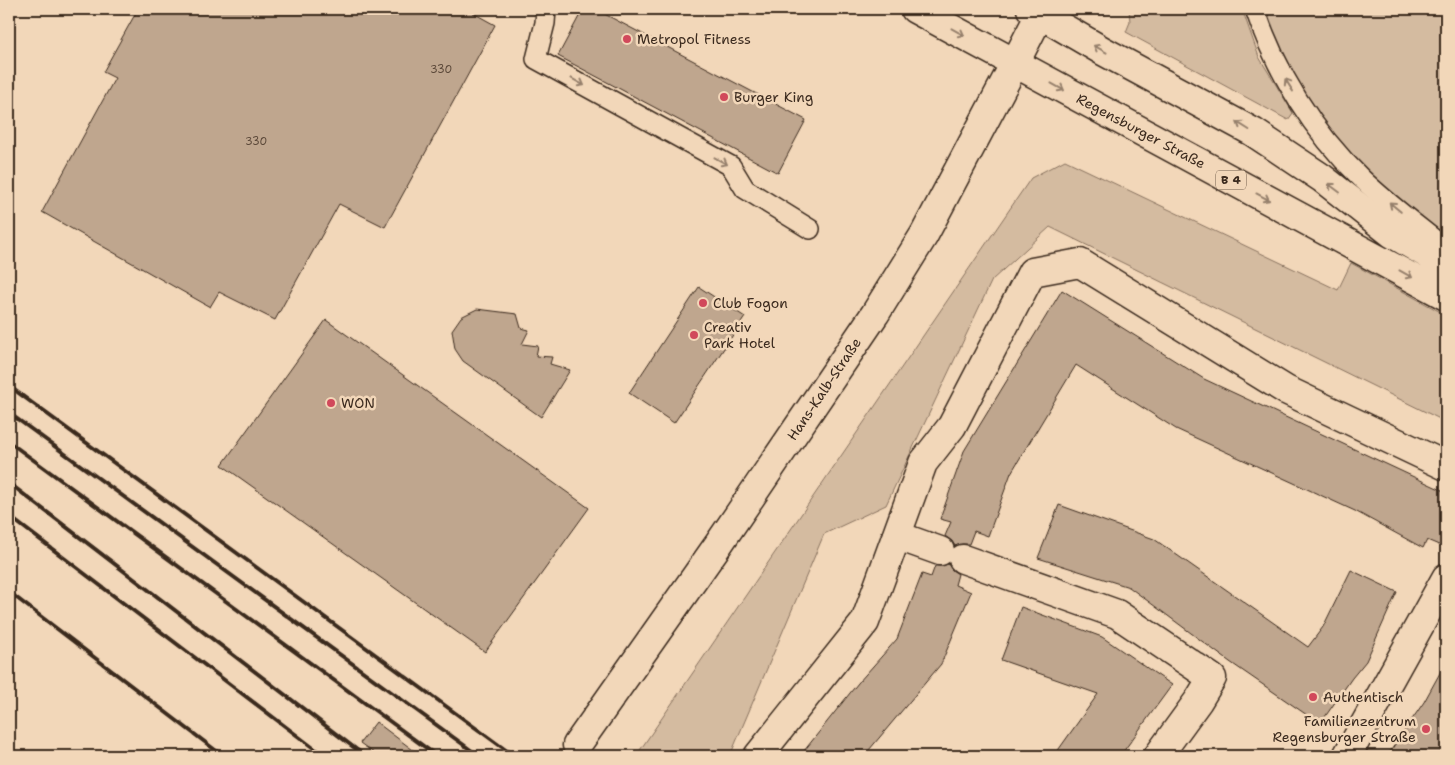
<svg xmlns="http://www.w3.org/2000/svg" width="1455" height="765" viewBox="0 0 1455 765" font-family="'Shantell Sans',sans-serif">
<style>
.green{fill:#d4bba0;stroke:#88725f}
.building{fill:#bfa68e;stroke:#3b2a1e}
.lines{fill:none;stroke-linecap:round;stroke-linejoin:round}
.service-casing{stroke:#3b2a1e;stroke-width:22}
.pedestrian-casing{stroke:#3b2a1e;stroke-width:31}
.minor-casing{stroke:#3b2a1e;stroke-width:31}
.secondary-casing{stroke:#3b2a1e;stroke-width:31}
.primary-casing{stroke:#3b2a1e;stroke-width:31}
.service{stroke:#f2d7b9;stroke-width:19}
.pedestrian{stroke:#f2d7b9;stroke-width:28}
.minor{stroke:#f2d7b9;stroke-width:28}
.secondary{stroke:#f2d7b9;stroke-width:28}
.primary{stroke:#f2d7b9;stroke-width:28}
.rail{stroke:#3b2a1e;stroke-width:4}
.oneway{stroke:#96806c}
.poi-dot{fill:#d1495b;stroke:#f2d7b9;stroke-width:2}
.labels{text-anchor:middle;stroke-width:5;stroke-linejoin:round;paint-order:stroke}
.number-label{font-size:11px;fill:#5c493a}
.shield{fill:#f2d7b9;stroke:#725e4c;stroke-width:1}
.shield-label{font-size:12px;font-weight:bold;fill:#3b2a1e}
.poi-label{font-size:14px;fill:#3b2a1e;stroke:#f2d7b9;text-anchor:start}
.street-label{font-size:14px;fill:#3b2a1e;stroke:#f2d7b9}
</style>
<rect width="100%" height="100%" fill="#f2d7b9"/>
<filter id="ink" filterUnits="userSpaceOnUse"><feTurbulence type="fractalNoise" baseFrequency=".02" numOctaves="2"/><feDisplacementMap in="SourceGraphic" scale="10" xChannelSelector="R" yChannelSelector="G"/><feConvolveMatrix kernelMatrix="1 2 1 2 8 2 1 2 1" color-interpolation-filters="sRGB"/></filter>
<g filter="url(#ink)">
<path class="green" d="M1129 9H1242L1259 57 1293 113 1288 120 1126 32 1130 22Z
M1262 9H1446V236L1430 227 1373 183 1310 111Z
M1065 160 1338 290 1351 263 1446 315V422L1050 227 992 280 886 505 824 534 730 756H636L1031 178Z"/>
<path class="building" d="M138 9H466L495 25 385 227 339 204 275 320 219 292 210 307 42 212 115 78 103 72Z
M583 9H595L806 120 778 173 558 56Z
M699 287 745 317 674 423 629 393Z
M1062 290 1204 379 1446 492V548L1427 540 1423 548 1355 511 1176 429 1076 365 1011 473 988 536 974 531 969 544H961L955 546 952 541 945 536 951 522 940 519 964 451Z
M477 309 517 314 521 328 529 330 522 344 538 346 536 356 552 357 550 364 570 370 541 417 463 361 455 349 452 330 461 317Z
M326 320 589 508 485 652 222 465Z
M1059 505 1154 539 1308 647 1323 627 1351 570 1397 592 1366 661 1352 678 1320 724 1230 662 1129 587 1038 558Z
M948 564 951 569 958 574 955 585 971 592 941 664 864 756H800L858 683 897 639 922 574 931 577 935 566H942Z
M1021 607 1102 637 1172 685 1120 756H1054L1098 694 1001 660Z
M1446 662V756H1387L1424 702Z
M376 722 421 756H378L360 743Z"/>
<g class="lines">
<g class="service-casing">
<path id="service" d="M546 9 545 23 536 59 731 166 745 189 810 229
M1255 9C1276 72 1313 132 1361 178 1388 204 1418 226 1446 249"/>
</g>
<g class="pedestrian-casing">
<path id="pedestrian" d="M898 536 940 551
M963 559 1117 614 1212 678 1198 701 1158 756"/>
</g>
<g class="minor-casing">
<path id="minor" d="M758 756 865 622 923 463 952 426 1032 272 1080 263 1286 390 1446 466
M1347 756 1446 578"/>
</g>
<g class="secondary-casing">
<path id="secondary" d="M577 745 718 545 875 314 924 235 1015 63 1040 14"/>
</g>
<g class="primary-casing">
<path id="primary" d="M915 9 1446 296
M1031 9 1103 51 1253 132 1322 178 1393 234 1446 265"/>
</g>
<use href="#service" class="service"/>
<use href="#pedestrian" class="pedestrian"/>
<use href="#minor" class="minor"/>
<use href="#secondary" class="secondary"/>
<use href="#primary" class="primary"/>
<path class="rail" d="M9 386 514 756
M9 413 479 756
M9 442 437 756
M9 483 365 756
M9 516 324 756
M9 592 223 756"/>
</g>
<defs><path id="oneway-shaft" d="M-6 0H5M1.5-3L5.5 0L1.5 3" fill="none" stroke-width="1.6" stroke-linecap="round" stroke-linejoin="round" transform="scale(1.25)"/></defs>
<g class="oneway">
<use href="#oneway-shaft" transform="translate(958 32) rotate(29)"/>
<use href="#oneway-shaft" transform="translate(1100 49) rotate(-151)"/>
<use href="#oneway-shaft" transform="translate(578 82) rotate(29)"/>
<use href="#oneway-shaft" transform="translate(1289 85) rotate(-122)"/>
<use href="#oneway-shaft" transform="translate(1058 87) rotate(29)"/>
<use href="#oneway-shaft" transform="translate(1243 126) rotate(-148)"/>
<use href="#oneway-shaft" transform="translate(721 161) rotate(29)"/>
<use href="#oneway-shaft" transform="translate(1334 188) rotate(-143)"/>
<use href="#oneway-shaft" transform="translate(1263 197) rotate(28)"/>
<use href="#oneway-shaft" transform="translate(1395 207) rotate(-140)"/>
<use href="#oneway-shaft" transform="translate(1406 274) rotate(29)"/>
</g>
</g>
<g class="poi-dot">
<circle cx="627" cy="39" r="5"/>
<circle cx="724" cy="97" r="5"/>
<circle cx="703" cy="303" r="5"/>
<circle cx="694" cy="335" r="5"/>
<circle cx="331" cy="403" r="5"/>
<circle cx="1313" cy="697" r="5"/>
<circle cx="1426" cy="729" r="5"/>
</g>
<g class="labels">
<g class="number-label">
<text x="441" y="73">330</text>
<text x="256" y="145">330</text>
</g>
<rect class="shield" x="1216" y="170.5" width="30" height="19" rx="4"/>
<g class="shield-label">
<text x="1231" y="184">B 4</text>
</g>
<g class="poi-label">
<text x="637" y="44">Metropol Fitness</text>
<text x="734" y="102">Burger King</text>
<text x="713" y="308">Club Fogon</text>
<text x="704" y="332">Creativ<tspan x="704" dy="16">Park Hotel</tspan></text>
<text x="341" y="408">WON</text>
<text x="1323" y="702">Authentisch</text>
<text x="1416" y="726" text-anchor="end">Familienzentrum<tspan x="1416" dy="16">Regensburger Straße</tspan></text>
</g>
<g class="street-label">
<text transform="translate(1141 131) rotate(28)" y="5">Regensburger Straße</text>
<text transform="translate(824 389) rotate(-56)" y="5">Hans-Kalb-Straße</text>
</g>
</g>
<rect width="1455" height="765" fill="none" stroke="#f2d7b9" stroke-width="30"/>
<rect x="15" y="15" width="1425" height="735" fill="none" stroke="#3b2a1e" stroke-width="2" filter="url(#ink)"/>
</svg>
